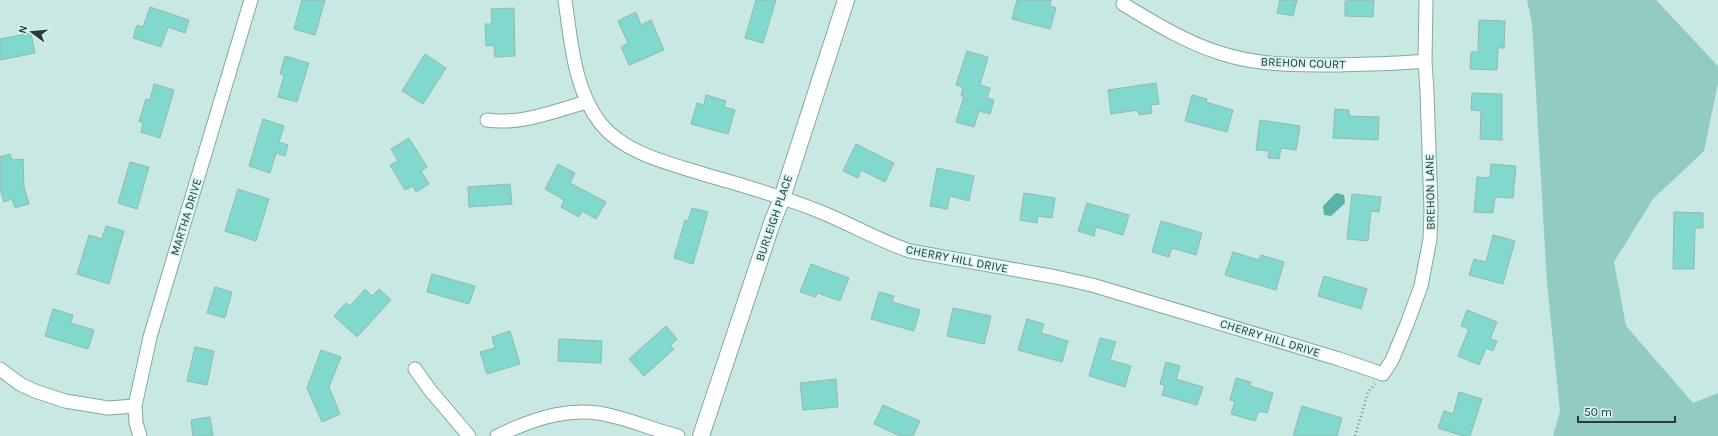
<svg xmlns="http://www.w3.org/2000/svg" width="1718" height="436" viewBox="0 0 1718 436" font-family="Karla,sans-serif">
<style>
.green{fill:#92cbc4}
.water{fill:#5ab2a8}
.building{fill:#81d9ce;stroke:#97b7b3}
.lines{fill:none;stroke-linecap:round;stroke-linejoin:round}
.minor-casing{stroke:#87a6a2;stroke-width:15}
.tertiary-casing{stroke:#87a6a2;stroke-width:18}
.path{stroke:#79908c;stroke-width:2.5;stroke-dasharray:1 3;stroke-linecap:butt}
.minor{stroke:#fff;stroke-width:13}
.tertiary{stroke:#fff;stroke-width:16}
.labels{text-anchor:middle;stroke-width:3.5;stroke-linejoin:round;paint-order:stroke}
.street-label{font-size:12px;fill:#2d3a38;stroke:#d4f5f0}
</style>
<rect width="100%" height="100%" fill="#c7e8e3"/>
<path class="green" d="M1527 0H1656L1718 66V83L1704 151 1653 199 1614 262 1626 326 1693 403 1718 393V436H1553L1560 411 1547 283 1532 24Z"/>
<path class="water" d="M1336 193 1344 195 1345 203 1331 216 1324 215 1323 206Z"/>
<path class="building" d="M302 0H325L315 35 294 29Z
M756 0H776L763 43 745 38Z
M1017 0H1051L1050 6 1056 8 1050 29 1012 19Z
M1280 0H1297L1293 16 1277 13Z
M1374 0 1373 17 1345 16V1Z
M150 7 189 20 185 33 168 27 161 47 133 38 137 25 143 27Z
M514 8 515 56 495 57 494 45 486 46 485 24H492L491 9Z
M636 12 641 25 651 20 664 50 629 65 621 47 628 43 618 21Z
M1479 20 1505 21 1504 48H1498L1497 70 1470 69 1471 52H1478Z
M31 33 35 53 0 60V39Z
M967 51 988 57 980 85 990 88 987 98 994 100 990 114 979 111 974 127 956 122 964 96H961L963 87 956 85Z
M425 54 446 68 423 104 402 91Z
M285 56 309 63 297 102 278 97 284 75 280 74Z
M1156 83 1159 104 1151 105 1152 113 1139 115 1138 110 1111 114 1108 90Z
M154 84 174 90 160 138 141 132 143 123 139 121 146 99 150 100Z
M1472 93 1502 94V140L1480 139 1481 111 1471 110Z
M706 95 726 101 724 107 735 110 728 134 691 124 697 103 704 105Z
M1192 95 1207 99 1206 102 1233 110 1227 132 1185 121Z
M1335 109 1349 110V116L1379 117 1378 140 1333 138Z
M263 119 284 126 279 142 288 145 285 156 276 153 270 173 249 166Z
M1260 120 1300 126 1296 150 1281 148 1279 159 1268 158 1269 151 1256 150Z
M409 138 427 167 421 171 429 184 416 192 413 186 405 190 390 165 398 161 391 149Z
M856 144 894 163 885 182 861 170 858 178 843 171Z
M10 154 12 160 23 159 24 187 29 204 15 208 12 199 4 202 0 189V157Z
M130 162 149 167 137 209 118 203Z
M558 164 575 173 570 183 606 202 596 219 582 211 579 217 561 207 564 200 545 189Z
M1491 164 1516 166 1513 198 1495 197 1493 213 1474 212 1477 177 1490 178Z
M937 168 974 176 969 201 950 196 947 209 930 206Z
M510 184 512 204 469 207 468 187Z
M238 189 269 199 256 241 225 231Z
M1024 193 1055 198 1052 218 1038 216 1037 223 1020 220Z
M1352 194 1381 197 1379 212 1371 211 1368 241 1347 239Z
M1087 203 1129 215 1123 235 1096 227 1094 236 1078 231Z
M692 208 708 212 693 264 674 258 685 220 688 221Z
M1674 212 1703 213V228H1695L1694 269H1673Z
M1161 221 1202 233 1196 255 1172 248 1169 257 1152 252Z
M106 226 124 231 109 284 77 274 89 235 102 239Z
M1493 235 1515 241 1503 284 1469 275 1474 259 1486 262Z
M1233 252 1259 260 1261 255 1284 262 1276 290 1225 275Z
M811 264 849 278 840 301 817 293 816 297 800 292Z
M432 274 475 286 469 304 427 292Z
M1324 276 1367 289 1361 309 1318 296Z
M215 287 232 292 225 318 207 313Z
M365 289 372 296 379 289 391 300 357 337 334 316 346 303 350 306Z
M879 292 894 296 892 302 920 310 914 331 871 319Z
M953 308 991 316 984 344 947 336Z
M53 309 73 315 71 323 94 330 88 349 45 336Z
M1467 310 1497 322 1490 339 1497 341 1493 351 1486 348 1479 365 1458 356 1469 329 1461 326Z
M1027 319 1044 324 1041 333 1068 341 1062 362 1018 350Z
M666 326 677 339 670 346 674 349 644 376 629 359Z
M510 331 520 364 487 374 480 352 495 348 492 337Z
M1100 338 1116 342 1110 360 1131 366 1125 387 1089 376Z
M559 339 602 341 601 363 558 361Z
M195 347 214 351 207 385 187 381Z
M321 350 341 357 329 387 340 414 322 422 307 388Z
M1166 362 1180 366 1176 379 1203 387 1197 405 1162 395 1165 385 1160 384Z
M1236 378 1251 382 1250 386 1273 393 1267 413 1259 411 1255 421 1231 414 1235 401 1230 400Z
M836 379 838 407 803 410 800 383Z
M1459 392 1482 399 1470 436H1463L1438 428 1444 411 1453 414Z
M883 405 920 421 913 436H900L874 424Z
M1302 406 1342 418 1337 436H1293Z
M210 417 213 436H193L191 420Z"/>
<g class="lines">
<g class="minor-casing">
<path id="minor" d="M565 0C571 41 574 90 601 124 625 153 665 162 700 173 740 185 782 196 821 212 851 224 879 241 910 251L1056 277 1092 285 1339 359 1383 374 1392 360 1407 324 1421 286 1430 239 1431 210 1427 92 1425 61 1426 0
M1123 4C1153 22 1185 42 1220 53 1259 66 1299 65 1340 65 1368 64 1396 64 1425 61
M487 120C522 125 554 111 587 102
M0 369 20 384 35 391 65 401 108 408 135 406
M415 369 430 390 469 436
M140 436 136 423 135 406 150 337 251 0
M497 436C535 418 574 404 616 417 637 422 657 431 678 436"/>
</g>
<g class="tertiary-casing">
<path id="tertiary" d="M701 436 772 223 782 198 846 0"/>
</g>
<path class="path" d="M1355 436 1368 392 1375 384"/>
<use href="#minor" class="minor"/>
<use href="#tertiary" class="tertiary"/>
</g>
<g class="labels">
<g class="street-label">
<text transform="translate(1303 63) rotate(2)" y="4">BREHON COURT</text>
<text transform="translate(1430 192) rotate(-91)" y="4">BREHON LANE</text>
<text transform="translate(186 217) rotate(-73)" y="4">MARTHA DRIVE</text>
<text transform="translate(774 218) rotate(-71)" y="4">BURLEIGH PLACE</text>
<text transform="translate(957 259) rotate(11)" y="4">CHERRY HILL DRIVE</text>
<text transform="translate(1270 338) rotate(17)" y="4">CHERRY HILL DRIVE</text>
</g>
</g>
<g transform="translate(32 32) rotate(286)" stroke="#d4f5f0" stroke-width="3" paint-order="stroke">
<path d="M0-3L7 15L0 10L-7 15Z" fill="#2d3a38"/>
<text y="-6" font-size="11" font-weight="bold" text-anchor="middle" fill="#2d3a38">N</text>
</g>
<path d="M1578 416v6h97v-6" fill="none" stroke="#2d3a38" stroke-width="2"/>
<text x="1584" y="416" font-size="12" fill="#2d3a38" stroke="#d4f5f0" stroke-width="3" paint-order="stroke">50 m</text>
</svg>
